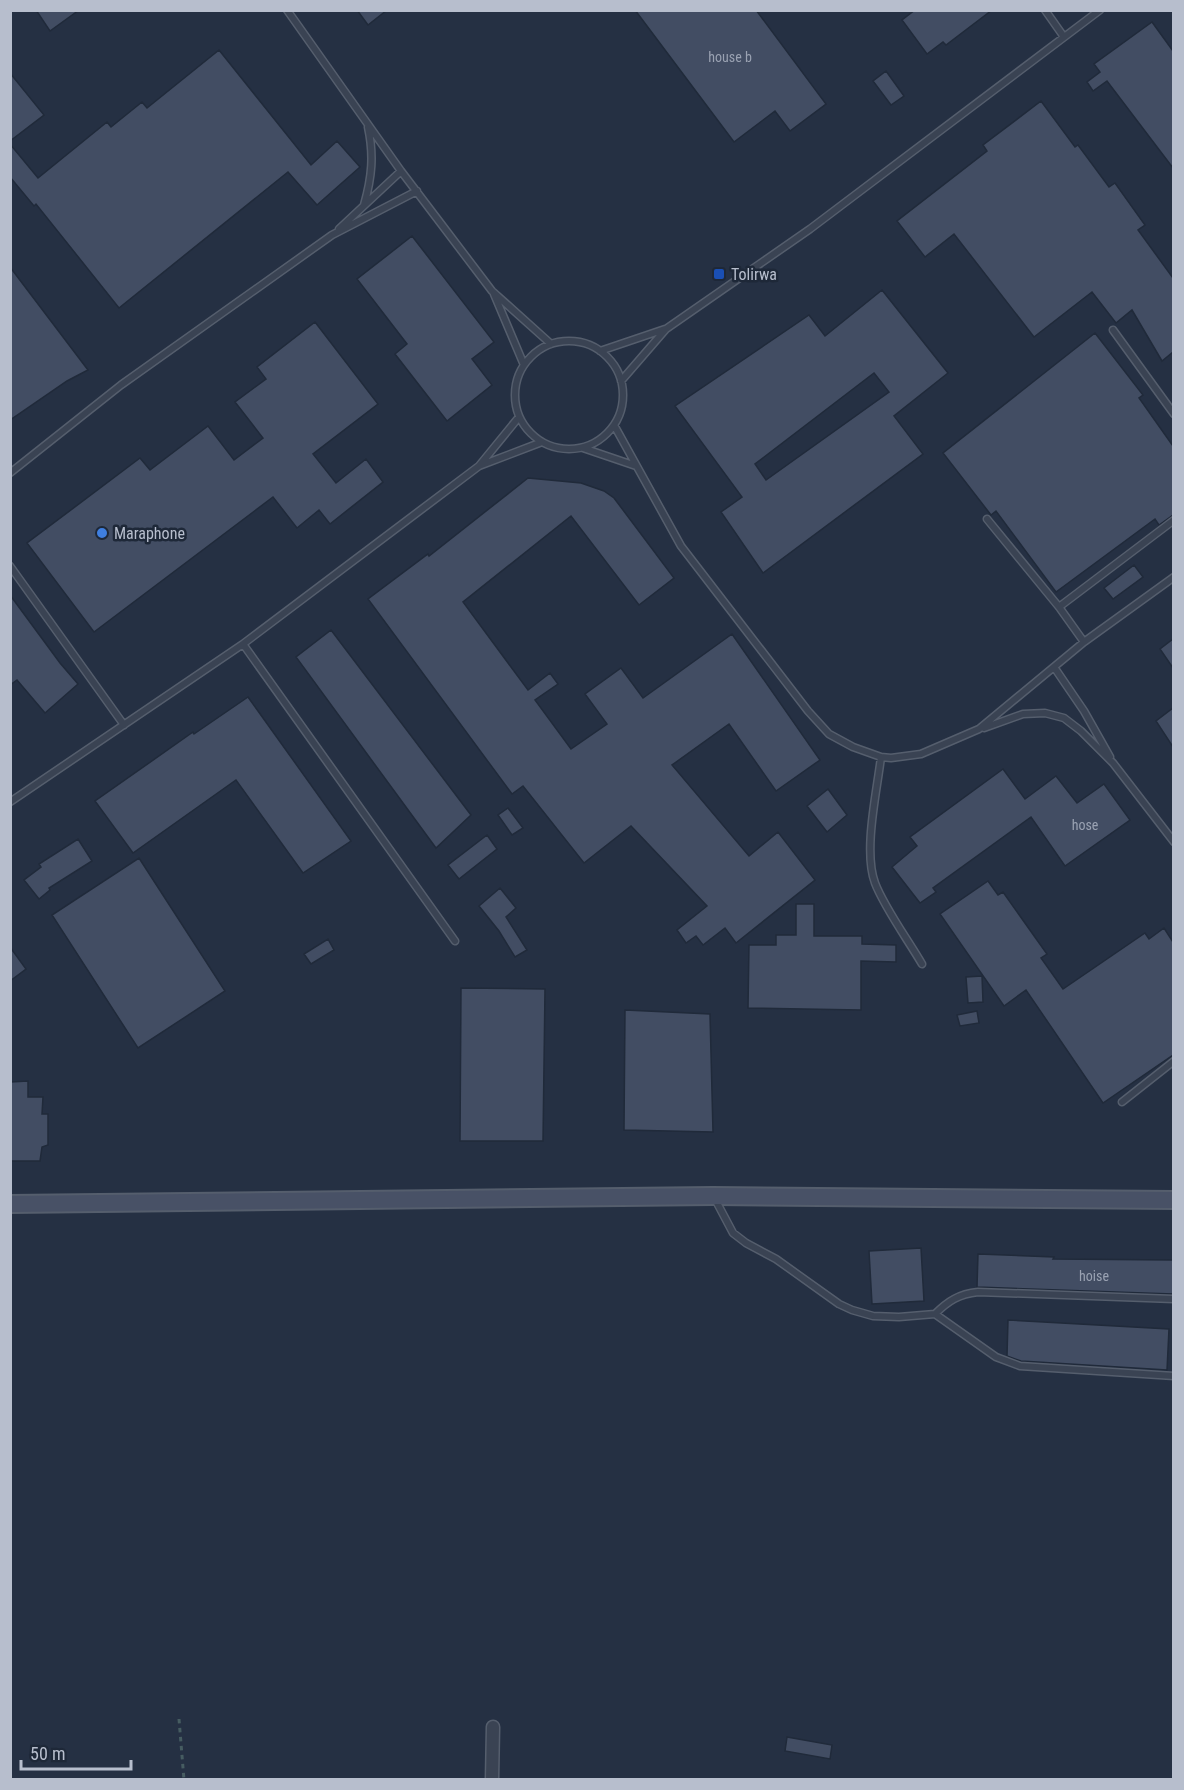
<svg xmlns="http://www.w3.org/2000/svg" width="1184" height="1790" viewBox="0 0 1184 1790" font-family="'Roboto Condensed',sans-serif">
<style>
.building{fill:#424d63;stroke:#202a3a;stroke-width:1.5;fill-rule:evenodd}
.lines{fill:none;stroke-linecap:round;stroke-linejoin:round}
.lane-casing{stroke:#555e6d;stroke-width:9}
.street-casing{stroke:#555e6d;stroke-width:15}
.secondary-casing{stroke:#555e6d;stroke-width:20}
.path{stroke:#465c61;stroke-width:3;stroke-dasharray:4.5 4.5;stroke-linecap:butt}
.lane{stroke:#3a4353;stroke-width:6}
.street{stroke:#3a4353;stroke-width:12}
.secondary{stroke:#485166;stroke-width:16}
.transit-dot{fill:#1a4fb4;stroke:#1e2838;stroke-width:2}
.shop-dot{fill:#3f7fe0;stroke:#1e2838;stroke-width:2}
.labels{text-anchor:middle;stroke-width:5;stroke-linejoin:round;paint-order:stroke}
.number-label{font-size:14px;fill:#9aa2b2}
.poi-label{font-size:16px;fill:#b7becd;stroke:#1e2838;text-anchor:start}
</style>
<rect width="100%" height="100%" fill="#253043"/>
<path class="building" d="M36 10H79L50 31Z
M357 10H387L368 25Z
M635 10H756L826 104 790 131 775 111 734 142Z
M915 10H992L946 45 943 42 927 54 902 20Z
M1152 22 1173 51V168L1107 81 1093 91 1087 82 1100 72 1094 64Z
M219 50 311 165 337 141 360 167 317 205 288 172 119 308 36 204 34 206 10 177V144L38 178 107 122 111 127 142 102 147 108Z
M886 71 904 96 891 105 873 81Z
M10 73 44 115 10 141Z
M1041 101 1075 147 1078 145 1109 187 1115 183 1145 225 1138 230 1173 278V352L1162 361 1132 310 1116 323 1092 292 1034 337 954 234 925 257 897 221 987 151 983 145Z
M412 236 494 342 472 359 492 385 447 421 395 354 407 344 357 279Z
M10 267 88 370 67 381 10 420Z
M882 290 948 373 894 416 923 454 763 573 721 512 742 497 675 406 809 315 825 336ZM874 373 889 392 766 480 755 464Z
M315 322 378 404 313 454 336 483 366 459 383 482 330 524 319 510 297 528 273 497 94 632 27 543 140 458 150 470 208 426 234 460 263 438 235 402 266 379 257 367Z
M1095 333 1143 395 1139 398 1173 446V515L1159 525 1155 519 1056 592 996 511 991 515 943 453Z
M528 478 581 483 604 491 614 498 674 578 639 605 571 516 463 602 528 690 550 673 558 684 535 700 571 749 607 724 585 694 621 668 643 698 732 634 820 760 776 791 729 724 672 765 749 856 778 832 815 880 736 943 725 928 703 945 696 936 686 943 677 930 707 906 631 826 584 863 523 786 512 794 368 599 428 554 429 556Z
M1134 565 1143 577 1113 599 1104 588Z
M10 595 60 663 78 684 45 713 17 680 10 685Z
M331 630 471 815 436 848 296 657Z
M1173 639V668L1160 649Z
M248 697 351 841 303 873 236 780 133 853 95 801 193 732 194 734Z
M1173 708V747L1156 721Z
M1003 769 1025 799 1056 776 1077 803 1104 784 1130 820 1065 866 1031 817 933 888 936 892 920 903 892 867 917 846 910 837Z
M828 789 847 815 827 832 807 806Z
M508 808 523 828 512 835 498 815Z
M487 835 497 849 459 879 448 865Z
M78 839 92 861 49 888 50 890 39 899 24 880 41 867 39 864Z
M139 858 225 991 138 1048 52 915Z
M988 881 998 895 1003 892 1037 940 1047 954 1041 958 1063 989 1145 933 1149 939 1164 928 1173 942V1055L1103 1103 1026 990 1004 1006 940 914Z
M500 888 516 908 506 917 527 950 515 957 499 931 479 906Z
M796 904H814V936H862V944L896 945V962L861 961V1010L748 1008 749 945H776V935H796Z
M328 939 334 950 311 964 304 954Z
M10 947 26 969 10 981Z
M982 976 983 1002 968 1003 966 977Z
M461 988 545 989 543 1141H460Z
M625 1010 710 1014 713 1132 624 1130Z
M977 1011 979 1023 960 1026 957 1015Z
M28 1081V1097H43L42 1114H48V1145L42 1147 40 1161H10V1082Z
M921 1248 924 1301 872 1304 869 1251Z
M978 1254 1054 1257 1053 1259 1173 1260V1294L977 1287Z
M1008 1320 1169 1329 1167 1370 1021 1361 1007 1356Z
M787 1737 832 1745 830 1759 785 1751Z"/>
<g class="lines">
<g class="lane-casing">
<path id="lane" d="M287 10 401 171 492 291 551 344
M1045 10 1064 37
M364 205C372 177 374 155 368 127
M339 229 401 171
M494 294 524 365
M1113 330 1174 414
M515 395a54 54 0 1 1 108 0a54 54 0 1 1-108 0Z
M600 351 665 329
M621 381 666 329 810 229 1100 10
M614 425 681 546 808 711 829 734 853 747 881 757 891 758 921 754 979 729 1084 642 1174 577
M583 448 636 466
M479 466 542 442
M10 473 121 385 332 235 417 191
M987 519 1059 607 1084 642
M10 566 124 725
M1059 607 1174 520
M243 644 455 941
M1054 667 1084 711 1110 757
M984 728 1023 714 1045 713 1064 718 1081 731 1113 763 1174 842
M881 757C877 791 863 851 875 883 884 907 908 940 922 964
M10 802 243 644 479 466 519 417
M1122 1102 1174 1061
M715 1199 733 1233 746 1243 776 1259 839 1304 852 1310 873 1316 899 1317 935 1314 996 1357 1020 1366 1174 1376
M935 1314C948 1301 959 1294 978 1292L1174 1299"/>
</g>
<g class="street-casing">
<path id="street" d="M492 1780 493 1727"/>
</g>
<g class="secondary-casing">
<path id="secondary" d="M10 1204 713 1196 1174 1200"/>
</g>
<path class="path" d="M179 1719 184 1780"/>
<use href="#lane" class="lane"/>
<use href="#street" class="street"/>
<use href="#secondary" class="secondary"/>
</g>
<rect class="transit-dot" x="713" y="268" width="12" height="12" rx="3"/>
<circle class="shop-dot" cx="102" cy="533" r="6"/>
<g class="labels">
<g class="number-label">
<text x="730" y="62">house b</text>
<text x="1085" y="830">hose</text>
<text x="1094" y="1281">hoise</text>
</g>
<g class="poi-label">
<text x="731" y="280">Tolirwa</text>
<text x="114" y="539">Maraphone</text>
</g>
</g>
<rect width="1184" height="1790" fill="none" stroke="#b7becd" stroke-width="24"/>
<path d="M21 1760v9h110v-9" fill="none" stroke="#b7becd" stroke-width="3"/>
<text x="30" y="1760" font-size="18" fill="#b7becd" stroke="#1e2838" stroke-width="4.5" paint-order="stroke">50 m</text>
</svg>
